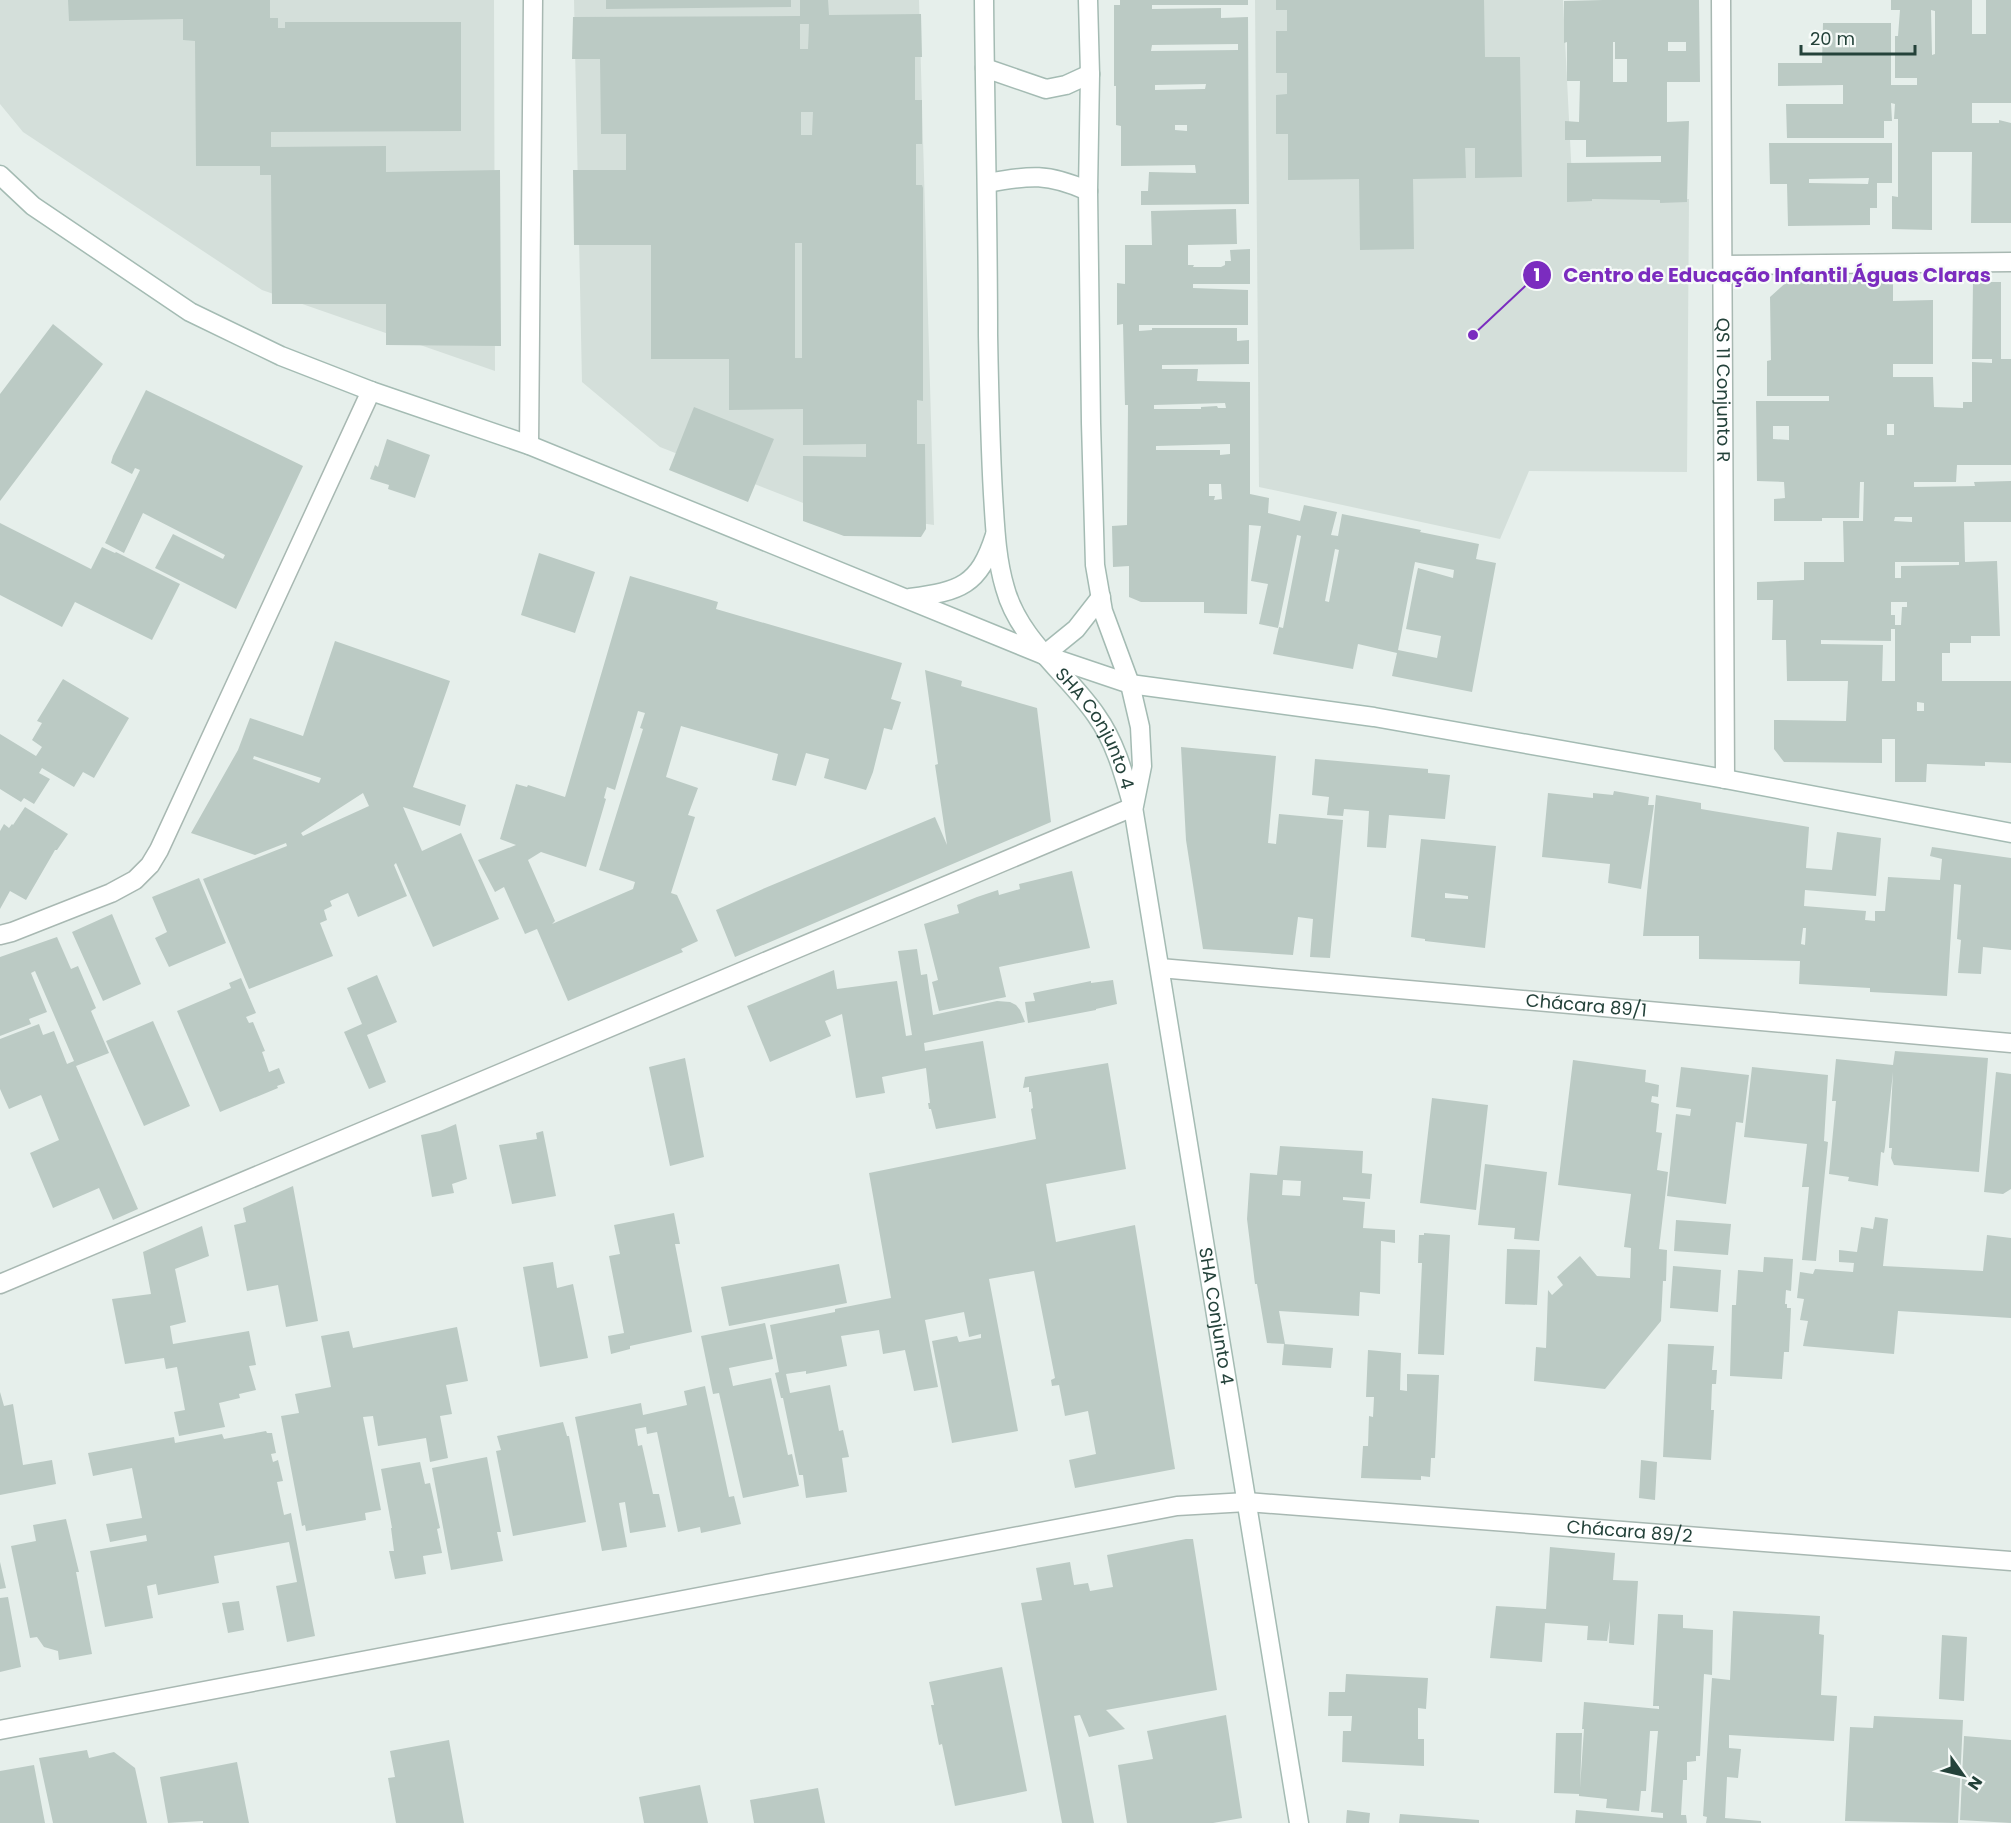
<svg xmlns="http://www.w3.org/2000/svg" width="2011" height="1823" viewBox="0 0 2011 1823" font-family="Poppins,sans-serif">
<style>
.built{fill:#d4dfda}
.building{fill:#bbcac4;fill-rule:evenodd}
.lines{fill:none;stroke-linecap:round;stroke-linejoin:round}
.street-casing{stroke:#a8b8b2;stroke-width:21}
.secondary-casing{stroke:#a4bbb3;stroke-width:21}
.street{stroke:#fff;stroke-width:18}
.secondary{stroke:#fff;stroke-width:18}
.labels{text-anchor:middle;stroke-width:4.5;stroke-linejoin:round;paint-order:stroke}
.street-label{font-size:18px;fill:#24423a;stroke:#f7fbf9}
.leader{fill:none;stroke:#7b2cbf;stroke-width:2}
.callout-dot{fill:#7b2cbf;stroke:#f7fbf9;stroke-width:2}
.mark-label{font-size:18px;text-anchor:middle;font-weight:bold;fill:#fff}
.callout-label{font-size:20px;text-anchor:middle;font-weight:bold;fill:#7b2cbf;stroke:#f7fbf9;stroke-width:4.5;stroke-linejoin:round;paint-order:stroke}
</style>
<rect width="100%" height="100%" fill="#e6efeb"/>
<path class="built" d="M0 0H494L495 371 262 290 23 132 0 104Z
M574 0H919L934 525 816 508 660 447 582 382Z
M1255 0H1563L1573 199H1689L1687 472 1529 471 1500 539 1259 487Z"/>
<path class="building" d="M68 0H270V18H278V28H285V22H461V131L271 132V147L386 146V172L500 170 501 346 386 345V304H272L271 175H260V166H196L195 41 183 40V19L69 21Z
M606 0H791V7L606 9Z
M800 0H828L829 15 921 14 922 57H915V100H922V144H916V185H922L923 188V401L917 400V444H925L926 529 921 537 844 536 803 521V456L866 457V444L803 445V409L729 410V359H651V245H574L573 170H626V134H601L600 59H572L573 17 800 16ZM800 24H809L808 49H800ZM801 112H813L812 135H801ZM795 243H802V358H795Z
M1120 0H1248V5H1152V9L1221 8V18L1248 17 1249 204 1141 205V191H1148L1149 172 1196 173 1195 165 1121 166V126L1116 125V86H1114V5H1120ZM1238 44V50L1151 51 1152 45ZM1206 84 1205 89 1155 90V85ZM1175 125H1187V131L1175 130Z
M1276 0H1484L1485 57H1520L1522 177 1475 178V148H1465L1466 178 1413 179 1414 249 1360 250 1359 179 1288 180V134H1276V95L1287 94V73H1276V31H1287V10H1276Z
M1603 0H1699L1700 82H1667V122L1689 121 1687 202 1660 203V200L1592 199V201L1567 202V163L1661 162V156L1586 157V140H1565V121L1579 122 1580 81H1567V42L1564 43V1ZM1613 42H1615V59H1627V82H1613ZM1668 42H1686V51H1668Z
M1891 0H1972V34H1986V0H2011V103H1972V123H1999V120L2011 123V223H1971L1972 152H1932V230L1892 229V196L1898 197V119H1894L1895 104 1891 103 1892 121H1884V138H1787L1786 104H1843V85L1778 86V63H1822L1823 23H1891V85H1917V78H1895V36H1898L1900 10H1891ZM1931 10 1935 11V54L1932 55Z
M1769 143H1892V183H1877V208H1870V225L1788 226 1787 184H1770ZM1869 178 1868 184 1809 183V179Z
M1236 209 1237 244 1188 245V265H1194L1193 267H1221L1225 265V261H1231L1230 250 1250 249V284H1193V288L1248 290V325H1139V331L1152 330V328H1237V341L1249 340V364L1162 365V369H1198L1197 381 1250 382V494L1269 498 1268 513 1300 521 1304 505 1337 512 1331 535 1338 536 1342 514 1421 530 1420 532 1479 544 1476 559 1496 563 1472 692 1392 676 1397 653 1358 644 1353 669 1273 654 1279 627 1283 628 1301 536 1297 535 1278 628 1259 624 1268 584 1251 581 1261 526 1249 525 1247 614 1204 613V602H1141L1129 597V566L1113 567 1112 526 1127 525 1128 405H1125L1123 324 1117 325V283L1125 284V245H1152L1151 211ZM1225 403 1226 408H1218L1217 406 1201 407V409H1154V405ZM1230 444V454L1220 455V450H1156V446ZM1209 484H1221L1222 499 1214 500 1215 496H1209ZM1335 549 1339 550 1329 602 1325 601ZM1415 562 1454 570 1453 578 1418 568 1415 582 1406 629 1441 636 1437 658 1398 650Z
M1790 279 1893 281V301L1933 300V364H1893V377H1933L1934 407 1963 408V402H1972V362L1992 363V359H1972L1973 282H2001V359H2011V465H1957L1956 482H1914V487L1975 486 1974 482 2011 481V522H1964L1965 562 1997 561 2000 636H1971V643H1950V653H1942V681H2011V763L1985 762V766L1927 764 1926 782H1895V739H1882V763L1784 762 1774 749V720L1846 721 1848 681H1787L1786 640H1772L1773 600H1757V582L1804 580V562H1844L1843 521H1863L1864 482H1860L1859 518H1822V521H1774V499L1785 498 1784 482 1757 481 1756 401H1829V396H1767V361L1771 360 1770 297ZM1887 424H1894V435H1887ZM1773 426H1789V440L1773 439ZM1895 517H1912V522L1894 521ZM1895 562H1959V565L1901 566V578H1895ZM1891 602H1907V607H1902L1901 625H1895V615H1891ZM1891 629H1895V681H1882L1883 645 1821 644V640L1891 641ZM1917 702 1924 703V711H1917Z
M53 324 103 364 0 501V394Z
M146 390 303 466 236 609 155 568 173 534 223 559 225 555 143 513 124 553 105 543 140 470 135 468 132 474 111 463 113 456Z
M694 407 774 439 748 502 669 470Z
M387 439 430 455 415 498 388 489 389 485 370 479 375 465 378 467Z
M0 523 91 569 102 547 115 553 116 552 180 584 152 640 75 602 62 627 0 595Z
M539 553 595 572 575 633 521 615Z
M630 576 718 602 716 609 902 663 891 699 901 702 892 730 884 728 873 772 866 790 824 778 829 759 806 753 796 786 772 780 778 754 681 726 666 777 698 788 688 815 695 817 671 893 677 895 698 941 681 949 683 952 568 1001 537 929 525 934 504 887 495 892 478 860 516 845 500 839 516 784 527 787 528 785 565 797ZM638 711 645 713 640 728 643 729 599 870 635 882 633 889 552 924 555 921 528 860 541 852 586 867 606 799 604 798 607 787 615 790Z
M335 641 450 681 413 787 466 805 460 826 403 807 422 851 461 833 499 919 433 947 396 863 394 865 407 896 358 917 348 893 330 901 332 906 324 910 327 920 320 923 333 956 249 989 203 879 287 846 286 843 255 855 191 833 238 750 250 718 303 736ZM254 756 321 778 319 783 253 759ZM363 793 369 806 303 836 301 833Z
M925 670 962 681 961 686 1037 708 1051 822 735 957 716 910 765 888 935 817 947 845 935 765 938 764Z
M63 679 129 718 94 778 83 772 74 787 42 768 39 773 50 779 34 804 24 798 21 802 0 789V734L36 756 42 747 32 740 42 723 37 721Z
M1181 747 1276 756 1268 843 1276 844 1279 814 1343 820 1330 958 1310 957 1313 919 1298 917 1293 955 1203 949 1186 840Z
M1315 759 1428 769V773L1450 775 1445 819 1389 815 1386 848 1367 847 1369 811 1344 809 1343 816 1327 815 1329 797 1312 795Z
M1614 791 1649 797 1648 805H1654L1641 889 1608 883 1610 864 1542 857 1548 793 1593 798V793L1613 795Z
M1656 795 1701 803V809L1809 827 1806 868 1832 870 1837 832 1881 838 1876 896 1805 890 1804 906 1866 911 1865 920 1875 921V911H1885L1888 877 1940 880 1942 859 1930 856 1932 847 2011 858V950L1983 947 1981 974 1958 973 1961 940 1957 939 1961 885 1954 884 1947 996 1870 992V988L1799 984 1800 961 1699 959V936H1643ZM1803 928H1806L1805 945 1801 944Z
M25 807 68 834 57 850H55L26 900 10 891 0 909V831L4 824 9 828 12 824 13 825Z
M1421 839 1496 846 1485 948 1425 941V939L1411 937ZM1445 893 1468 896V899L1445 898Z
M1072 871 1090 948 999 967 1006 997 939 1011 932 982 938 980 924 924 959 913 957 905 977 897 998 890 999 895 1020 889 1019 884Z
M199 878 226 943 169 967 155 938 167 932 152 897Z
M112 914 141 984 103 1001 72 932Z
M57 937 71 969 78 966 96 1008 91 1011 109 1053 76 1066 138 1209 113 1220 99 1188 53 1208 30 1153 59 1140 41 1095 9 1109 0 1089V1039L39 1024 43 1035 54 1031 67 1064 74 1061 35 971 31 973 47 1012 29 1019 31 1024 0 1036V957Z
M917 949 921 975 927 974 933 1015 997 1001 1010 1002 1016 1005 1020 1010 1025 1022 924 1043 925 1051 983 1041 996 1118 936 1129 931 1109H929L928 1103H930L926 1068 882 1077 885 1093 856 1098 842 1014 825 1021 831 1036 770 1062 747 1006 834 970 837 989 897 981 906 1036 912 1035 898 951Z
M377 975 397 1022 367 1035 386 1082 369 1089 344 1032 362 1024 347 988Z
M241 978 256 1013 246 1017 249 1023 253 1022 265 1051 262 1052 269 1072 279 1068 285 1083 277 1086 278 1088 220 1112 177 1011 231 988 229 983Z
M1113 980 1117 1004 1096 1009V1010L1028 1023 1025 1002 1035 1001 1033 993 1091 981V983Z
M153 1021 190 1106 144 1126 106 1041Z
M1895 1051 1988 1058 1979 1172 1894 1165 1891 1158 1892 1148H1889L1893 1072 1885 1147 1884 1153 1881 1152 1878 1186 1848 1181 1849 1177 1829 1174 1836 1101H1832L1836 1059 1893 1065Z
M685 1058 704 1157 670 1166 649 1067Z
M1573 1060 1646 1070 1645 1082 1659 1085 1658 1097 1652 1096 1651 1102 1659 1104 1656 1132 1662 1133 1657 1170 1668 1172 1659 1249 1667 1250 1666 1281H1663L1661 1321 1605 1389 1534 1381 1536 1347 1546 1348 1548 1290 1552 1295 1563 1285 1557 1277 1580 1256 1597 1276 1630 1278 1631 1248 1624 1247 1631 1194 1558 1185Z
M1108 1063 1126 1169 1046 1184 1056 1242 1135 1225 1175 1469 1075 1488 1069 1460 1096 1454 1088 1411 1065 1416 1059 1385 1052 1386 1051 1380 1055 1378 1034 1271 989 1279 1018 1431 952 1443 932 1341 957 1336 959 1342 981 1338V1334L969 1337 964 1312 925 1320 938 1387 914 1391 905 1350 883 1354 879 1330 841 1336 847 1366 806 1374V1371L786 1374 790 1393 830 1385 839 1431 843 1430 849 1457 842 1458 847 1492 806 1498 803 1475H799L783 1398H781L775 1373 779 1372 770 1325 835 1312V1309L891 1298 869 1173 1036 1139 1031 1109 1033 1108 1031 1092H1029V1087L1023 1088 1025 1077Z
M1681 1067 1749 1075 1743 1123 1736 1122 1726 1204 1667 1196 1676 1114 1690 1116 1691 1109 1676 1107Z
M1752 1067 1828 1075 1824 1141 1828 1142 1816 1261 1802 1260 1809 1187H1802L1807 1144 1744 1137Z
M1996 1072 2011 1074V1189L2003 1194 1984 1192Z
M1432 1098 1488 1105 1476 1210 1420 1203Z
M456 1124 467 1179 452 1184 454 1193 432 1197 421 1135 440 1131Z
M543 1131 556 1196 512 1204 499 1145 537 1139 536 1133Z
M1280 1146 1363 1151 1362 1173 1372 1174 1370 1199 1343 1197V1200L1365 1202 1363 1228 1395 1230V1243L1381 1241 1380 1294 1360 1292 1359 1316 1279 1311 1285 1344 1267 1343 1257 1284H1255L1247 1219 1250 1173 1277 1175ZM1283 1180 1301 1181 1300 1196 1282 1195Z
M1485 1164 1547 1172 1539 1241 1514 1239 1515 1228 1478 1225Z
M293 1186 318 1321 286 1327 278 1285 247 1291 234 1225 246 1222 243 1208Z
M674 1213 680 1244H675L692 1332 630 1346V1349L611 1354 608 1336 624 1333 609 1256 620 1254 614 1225Z
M1875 1217 1888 1219 1883 1266 1983 1271 1987 1235 2011 1238V1318L1898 1311 1894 1354 1803 1346 1808 1321 1800 1320 1804 1299 1797 1298 1800 1272 1813 1274 1815 1269 1853 1272 1854 1263 1839 1262V1250L1857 1252 1861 1227 1873 1229Z
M1676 1220 1731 1224 1728 1255 1674 1251Z
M202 1226 209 1256 175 1269 186 1322 170 1326 173 1344 249 1331 256 1365 249 1366 256 1390 239 1394 240 1398 219 1403 225 1427 179 1436 174 1412 185 1410 177 1367 166 1369 164 1358 125 1364 112 1299 151 1294 143 1252Z
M1424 1233 1450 1235 1444 1355 1418 1354 1422 1263H1418L1419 1235H1424Z
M1507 1249 1540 1250 1537 1305 1505 1304Z
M1764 1257 1793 1259 1791 1291 1786 1290 1785 1304H1787V1308H1791L1789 1352H1784L1782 1379 1730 1376 1732 1305H1736L1738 1270 1763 1272Z
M553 1262 557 1288 573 1284 588 1358 540 1367 523 1267Z
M839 1264 847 1303 729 1326 721 1287Z
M1673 1266 1721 1270 1718 1312 1670 1308Z
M765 1323 773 1359 729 1368 733 1386 771 1378 788 1455 792 1454 799 1486 743 1498 719 1393 713 1394 701 1336Z
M457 1327 468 1381 446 1385 452 1414 440 1416 448 1458 430 1462 426 1438 378 1446 373 1416 363 1417 381 1510 365 1513 366 1520 306 1531 305 1525 302 1526 281 1416 299 1413 295 1394 331 1387 321 1336 349 1331 353 1348Z
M1284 1344 1333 1348 1331 1368 1282 1365Z
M1668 1344 1714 1346 1712 1370H1717L1716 1384H1712L1711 1410H1714L1711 1460 1663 1457Z
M1368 1350 1401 1353 1400 1390 1407 1391V1374L1439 1375 1435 1458H1431L1430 1477 1421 1476V1480L1361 1478 1363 1446H1368L1369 1416 1373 1417 1374 1397H1366Z
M705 1386 729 1497 734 1496 741 1524 701 1533 700 1527 678 1532 657 1432 647 1434 646 1427 635 1429 638 1446 642 1445 653 1494H659L666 1527 630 1533 625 1502 619 1503 627 1547 602 1551 575 1417 641 1403 643 1415 687 1405 684 1391Z
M0 1392 4 1406 13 1404 23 1465 52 1460 56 1484 0 1495Z
M563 1422 567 1436H569L586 1522 513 1536 496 1451 501 1450 497 1436Z
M266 1431 267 1433H272L276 1453 271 1454 273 1462 278 1460 283 1481 277 1482 284 1515 291 1513 315 1636 287 1642 276 1586 297 1582 289 1542 214 1556 219 1583 158 1595 156 1584 147 1586 153 1618 105 1627 90 1551 147 1541 146 1535 110 1542 106 1524 142 1518 132 1468 93 1476 88 1453 174 1437 175 1443 222 1434 224 1439Z
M487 1457 501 1532H497L503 1561 451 1570 432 1468Z
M1641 1460 1657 1462 1655 1500 1639 1498Z
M420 1462 425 1484 430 1483 440 1528 437 1529 442 1553 423 1556 426 1574 395 1579 389 1551H394L391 1528H392L381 1469Z
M66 1519 79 1572H76L92 1654 59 1660 58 1651 44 1647 37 1637 30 1638 11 1546 36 1541 33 1525Z
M1186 1539H1193L1217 1690 1106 1710 1125 1729 1089 1737 1080 1715 1074 1716 1094 1823H1062L1021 1603 1042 1600 1036 1568 1070 1562 1074 1585 1088 1583 1090 1591 1113 1587 1107 1555Z
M1550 1547 1615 1553 1613 1580 1638 1581 1634 1645 1609 1643 1610 1621 1607 1641 1587 1640 1588 1626 1545 1623 1542 1662 1490 1658 1496 1606 1546 1609Z
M0 1562 6 1588 0 1589Z
M8 1597 21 1667 0 1672V1598Z
M239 1601 244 1630 228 1633 222 1603Z
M1733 1611 1820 1616 1819 1634 1824 1635 1821 1695 1837 1696 1834 1741 1729 1735V1748L1741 1749 1738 1778 1727 1777 1725 1818 1761 1821V1823H1706L1707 1817 1703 1816 1712 1678 1730 1680Z
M1658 1614 1683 1615V1628L1713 1630 1712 1675 1704 1674 1700 1756H1696V1761L1687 1762V1780H1683L1681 1815H1686L1687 1823H1575L1576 1810 1663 1818V1813L1651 1812 1658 1731H1650L1646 1791H1641L1639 1811 1606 1808 1607 1799 1579 1796V1794L1554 1793 1556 1733H1582L1580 1788 1584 1729H1582L1584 1702 1659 1709V1706H1653Z
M1942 1635 1967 1637 1964 1701 1939 1699Z
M1002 1667 1027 1791 955 1806 942 1744 939 1745 931 1705H934L929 1682Z
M1346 1674 1428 1678 1426 1709 1418 1708V1739H1424V1766L1342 1762 1343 1731H1351L1352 1716H1328L1329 1692H1345Z
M1226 1715 1242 1818 1213 1823H1127L1118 1765 1153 1759 1147 1731Z
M1874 1716 1963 1720 1958 1823 1845 1821 1850 1727 1873 1728Z
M1964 1736 2011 1740V1823L1960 1820Z
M449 1740 464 1823H396L388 1778 395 1777 390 1751Z
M87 1750 89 1758 114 1752 135 1768 147 1823H53L39 1758Z
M237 1762 249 1823H203V1821L168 1823 160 1777Z
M34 1765 45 1823H0V1771Z
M700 1785 708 1823H644L639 1797Z
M818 1788 825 1823H754L750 1800Z
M1347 1810 1370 1813 1369 1823H1346Z
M1400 1814 1479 1820V1823H1399Z"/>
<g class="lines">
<g class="street-casing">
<g id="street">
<path id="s1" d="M1721 0 1725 779"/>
<path d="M1723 265 2011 262"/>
<path d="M529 445 533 0"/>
<path d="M0 935 12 932 111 893 135 880 150 865 159 850 371 391"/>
<path id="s2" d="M1160 968 2011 1043"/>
<path d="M0 1284 1133 807"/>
<path id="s3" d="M0 1730 1177 1506 1247 1502 2011 1561"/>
</g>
</g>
<g class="secondary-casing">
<g id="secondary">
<path id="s4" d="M984 0C985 112 988 223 988 335 989 388 990 441 993 494 995 525 996 558 1005 588 1019 640 1067 673 1096 715 1116 743 1124 775 1133 807L1299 1823"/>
<path d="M1088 0 1090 74 1088 191 1091 423 1095 565 1103 611 1130 684 1140 727 1142 766 1134 806"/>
<path d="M985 68 1046 89 1066 85 1090 74"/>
<path d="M0 175 33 206 190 312 281 356 371 391 529 445 1044 655 1130 684 1374 717 1725 779 2011 833"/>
<path d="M988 183C1030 175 1048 173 1088 191"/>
<path d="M910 598C960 591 979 586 995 535"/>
<path d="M1044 655 1076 629 1101 597"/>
</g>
</g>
<use href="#street" class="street"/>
<use href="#secondary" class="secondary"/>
</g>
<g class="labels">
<g class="street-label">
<text dy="6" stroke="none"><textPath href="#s1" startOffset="390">QS 11 Conjunto R</textPath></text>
<text dy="6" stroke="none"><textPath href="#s4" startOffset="758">SHA Conjunto 4</textPath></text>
<text dy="6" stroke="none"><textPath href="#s2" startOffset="428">Chácara 89/1</textPath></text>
<text dy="6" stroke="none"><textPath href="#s4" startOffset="1362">SHA Conjunto 4</textPath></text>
<text dy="6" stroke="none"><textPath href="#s3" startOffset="1652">Chácara 89/2</textPath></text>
</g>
</g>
<path class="leader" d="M1473 335L1537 275"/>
<g class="callout-dot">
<circle cx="1473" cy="335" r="6"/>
<circle cx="1537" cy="275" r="15"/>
</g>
<g class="mark-label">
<text x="1537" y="281">1</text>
</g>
<g class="callout-label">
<text x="1777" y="282">Centro de Educação Infantil Águas Claras</text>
</g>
<g transform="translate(1963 1775) rotate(124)" stroke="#f7fbf9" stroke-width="4.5" paint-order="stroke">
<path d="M0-4.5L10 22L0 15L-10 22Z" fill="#24423a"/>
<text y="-9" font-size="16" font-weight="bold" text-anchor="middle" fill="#24423a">N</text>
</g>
<path d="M1801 45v9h114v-9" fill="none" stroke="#24423a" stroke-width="3"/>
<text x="1810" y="45" font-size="18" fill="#24423a" stroke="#f7fbf9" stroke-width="4.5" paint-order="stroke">20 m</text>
</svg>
